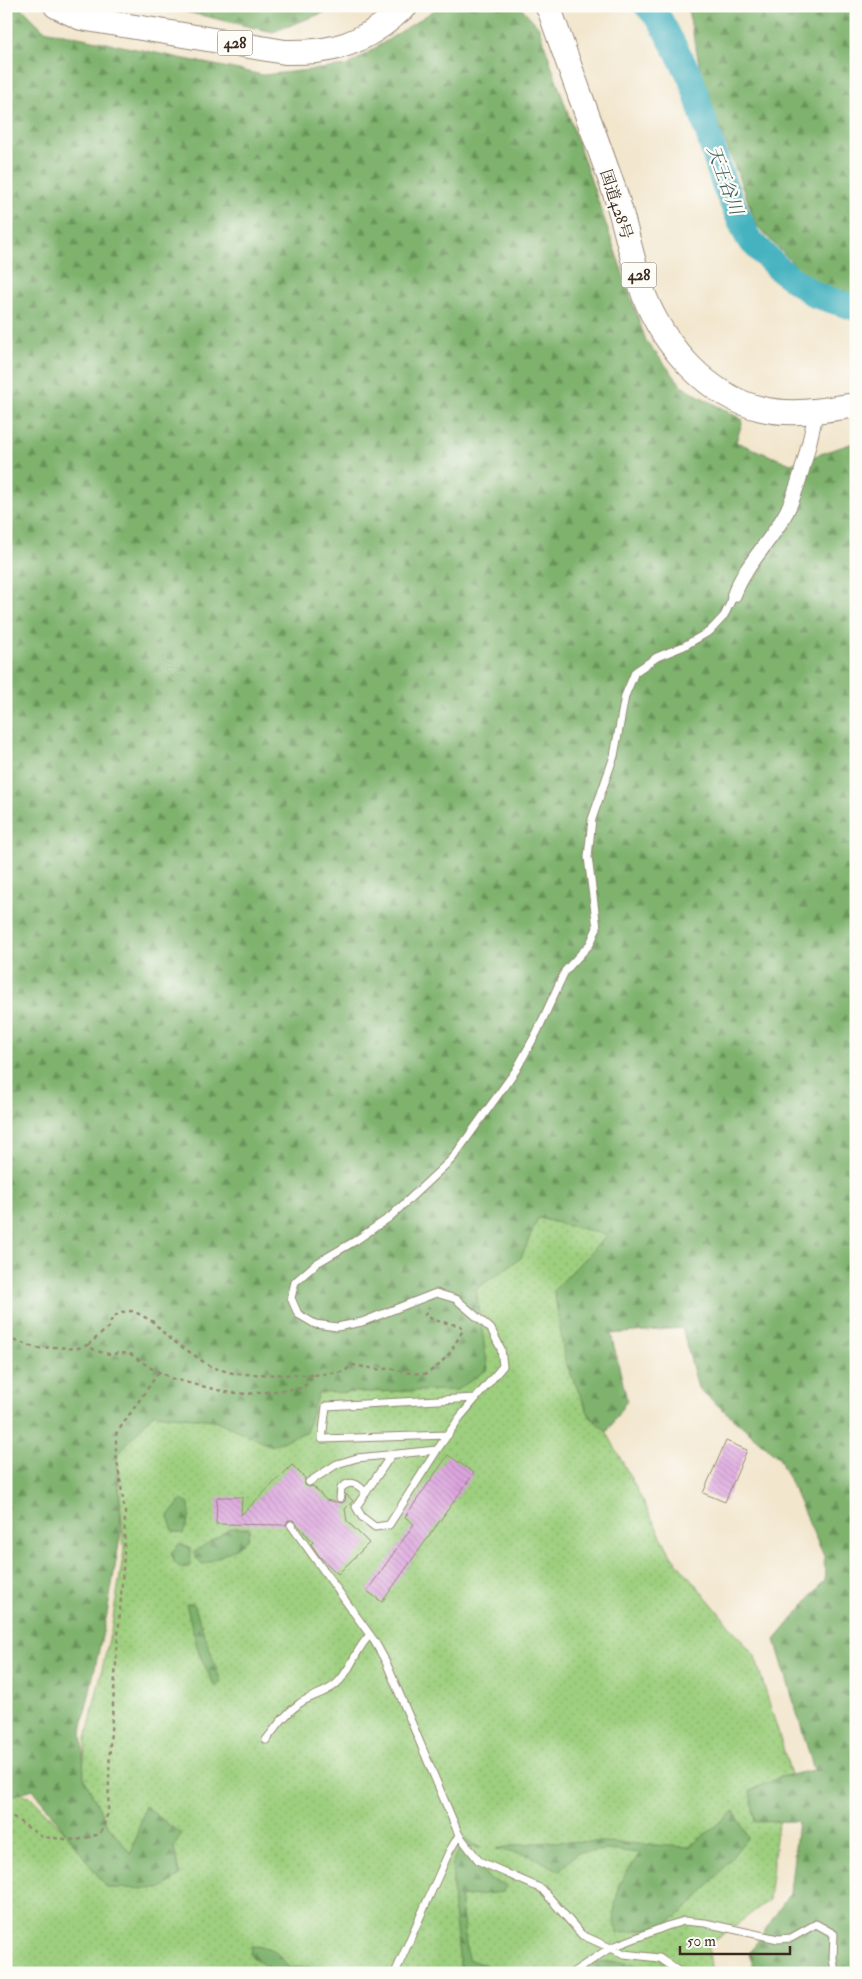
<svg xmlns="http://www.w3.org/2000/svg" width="862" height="1979" viewBox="0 0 862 1979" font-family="'IM FELL Double Pica','Noto Serif JP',serif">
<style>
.grass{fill:url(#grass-dots);stroke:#6c7c4e}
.forest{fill:url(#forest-firs);stroke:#5c6e46}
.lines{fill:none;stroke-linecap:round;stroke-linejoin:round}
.river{stroke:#44b2c0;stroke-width:26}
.building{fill:url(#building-back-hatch)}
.service-casing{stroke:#968876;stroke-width:9}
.minor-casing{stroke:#968876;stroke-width:16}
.trunk-casing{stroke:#968876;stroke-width:26}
.path{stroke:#968876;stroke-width:2.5;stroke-dasharray:4 4;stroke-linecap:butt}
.service{stroke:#fff;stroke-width:7}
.minor{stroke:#fff;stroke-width:14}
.trunk{stroke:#fff;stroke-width:24}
.labels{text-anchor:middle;stroke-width:4.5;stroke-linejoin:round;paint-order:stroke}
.shield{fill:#fdfcf7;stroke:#75695f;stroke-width:1}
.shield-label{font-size:15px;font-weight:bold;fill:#3b2a1e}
.street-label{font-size:16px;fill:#3b2a1e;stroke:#fdfcf7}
.water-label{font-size:18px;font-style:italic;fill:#3f605f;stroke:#fdfcf7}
</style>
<defs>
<pattern id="grass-dots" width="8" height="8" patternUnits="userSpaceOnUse" patternTransform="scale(1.25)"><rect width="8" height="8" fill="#9dcf7e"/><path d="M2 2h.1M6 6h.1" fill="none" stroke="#88b26c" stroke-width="1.8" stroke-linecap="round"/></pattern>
<pattern id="forest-firs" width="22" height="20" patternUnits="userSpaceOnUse" patternTransform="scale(1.25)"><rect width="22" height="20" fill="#7eb26d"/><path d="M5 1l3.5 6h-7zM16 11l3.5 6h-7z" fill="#689159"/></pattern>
<pattern id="building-back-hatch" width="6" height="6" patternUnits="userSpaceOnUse" patternTransform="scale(1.25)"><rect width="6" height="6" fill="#dda6df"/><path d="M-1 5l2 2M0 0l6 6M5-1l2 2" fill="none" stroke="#b487b4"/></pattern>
</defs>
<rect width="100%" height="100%" fill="#fdfcf7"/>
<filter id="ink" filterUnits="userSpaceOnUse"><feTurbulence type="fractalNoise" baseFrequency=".02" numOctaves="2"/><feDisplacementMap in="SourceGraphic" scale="10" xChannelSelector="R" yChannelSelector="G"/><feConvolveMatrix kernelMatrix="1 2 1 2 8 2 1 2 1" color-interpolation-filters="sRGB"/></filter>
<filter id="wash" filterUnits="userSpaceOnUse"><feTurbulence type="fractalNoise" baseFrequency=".0096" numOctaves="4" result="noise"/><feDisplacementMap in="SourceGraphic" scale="20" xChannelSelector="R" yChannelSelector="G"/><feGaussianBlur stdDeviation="1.12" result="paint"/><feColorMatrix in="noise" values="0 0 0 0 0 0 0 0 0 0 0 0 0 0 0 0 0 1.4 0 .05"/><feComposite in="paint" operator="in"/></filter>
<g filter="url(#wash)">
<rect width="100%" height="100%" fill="#f2e6cd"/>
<path class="grass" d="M538 1195 629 1222 591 1402 671 1555 755 1656 793 1781 777 1830 769 1900 708 1946 712 1973H6V1790L30 1796 113 1881 127 1857 81 1787 86 1739 111 1630 124 1551 116 1442 151 1399 319 1361 450 1294Z"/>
<path class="forest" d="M6 6H20L44 30 263 75 347 66 441 6H520L538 26 646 341 683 387 743 420 736 442 791 464 856 442V1973H756L749 1954 790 1893 798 1821 755 1822 750 1791 780 1777 814 1770 775 1640 825 1580 824 1556 779 1458 698 1388 682 1328 611 1334 627 1400 607 1432 590 1417 565 1361 554 1290 607 1235 538 1218 521 1258 476 1289 488 1369 457 1390 318 1393 306 1432 271 1446 214 1420 153 1414 117 1455 121 1532 107 1614 82 1726 84 1777 106 1822 131 1854 145 1806 181 1834 174 1848 180 1876 160 1889 107 1888 33 1789 6 1798Z
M161 6H332L328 11 273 32Z
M687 6H856V309L810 281 757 226 704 86Z
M181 1500 189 1504 190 1516 183 1534 173 1531 168 1517Z
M231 1528H250L247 1540 229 1552 202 1565 196 1558 194 1552Z
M179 1544 190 1548 191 1559 189 1566 182 1568 175 1563 171 1553Z
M186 1604H194L221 1682 215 1687 199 1654Z
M734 1811 748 1837C729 1860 689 1916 662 1925 648 1930 631 1931 617 1934L614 1913 619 1884 640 1853 607 1850 577 1853 560 1871 531 1856 496 1849C557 1835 627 1844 689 1847Z
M464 1839 481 1848 470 1847 471 1861 490 1879 506 1885 503 1892 460 1897 468 1959 487 1966 486 1973H461L454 1912 452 1863Z
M251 1946C273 1947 276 1950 289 1968L333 1966 341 1973H274L250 1955Z
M621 1962 673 1973H576L591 1963Z"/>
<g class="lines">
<path class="river" d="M647 6 660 20 691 78 724 185 748 238 780 270 815 295 856 308"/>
</g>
<g id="blocks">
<path class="building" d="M726 1441 747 1450 725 1502 703 1493Z
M448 1455 474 1473 382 1602 367 1591 414 1524 405 1517Z
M292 1465 305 1478V1485L309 1487 313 1486 326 1500 342 1503 345 1501 346 1494 353 1501 345 1509 347 1521 369 1543 338 1574 320 1557 311 1544 313 1542 293 1520H288L286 1525 216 1524 217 1497H242L241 1515Z"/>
</g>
</g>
<g filter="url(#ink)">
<use href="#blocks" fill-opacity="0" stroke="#968876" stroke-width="1"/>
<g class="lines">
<g class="service-casing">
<path id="service" d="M448 1435 322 1439 326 1406 476 1398
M392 1454 356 1507 362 1517 375 1527 389 1525 437 1450
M309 1482 337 1464 357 1458 437 1450 460 1417 503 1366 501 1349 491 1329 456 1299 436 1293 362 1322 337 1327 315 1324 298 1314 291 1298 295 1282 317 1263 355 1241 390 1217 452 1159 516 1070 537 1032 565 971 590 944 597 928 588 857 592 819 614 756 625 696 635 672 657 657 684 646 710 631 724 616 734 595
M340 1498 341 1488C351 1479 358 1484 366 1493
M291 1525 375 1642 386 1662 459 1835 479 1861 542 1889 582 1935 624 1954 659 1958 681 1973
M266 1740C276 1727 286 1713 300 1703 311 1696 325 1693 335 1685 351 1672 355 1649 370 1635
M395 1973 449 1852 459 1835
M572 1973 610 1948 667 1926 684 1921 705 1923 778 1939 791 1938 816 1924 834 1934 833 1958 835 1973"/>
</g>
<g class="minor-casing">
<path id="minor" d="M734 595C746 563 771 542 787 511 800 485 810 441 816 412"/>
</g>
<g class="trunk-casing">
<path id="trunk" d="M56 6 81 18 285 52C322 53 350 48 381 26 390 20 397 12 406 6
M547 6 550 11C571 72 594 132 615 193 626 226 632 262 644 295 664 346 707 396 762 409 793 416 825 410 856 405"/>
</g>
<path class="path" d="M6 1340C17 1340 26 1345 37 1348 42 1349 47 1347 53 1347 65 1347 76 1351 87 1345L96 1351 109 1354 129 1353 149 1367 173 1379 226 1392 247 1394 303 1388 313 1375 343 1372 353 1365 381 1370 389 1368 410 1373 426 1374 438 1366 450 1353 463 1330 461 1326 433 1320 425 1315 429 1307
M88 1345 109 1327 112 1318 121 1312 133 1311 152 1321 169 1338 211 1367 236 1374 313 1375
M6 1812 42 1837 77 1840 100 1834 108 1813 110 1744 124 1556 125 1512 116 1454V1434L159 1372"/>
<use href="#service" class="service"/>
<use href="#minor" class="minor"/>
<use href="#trunk" class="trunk"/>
</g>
</g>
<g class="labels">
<g class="shield">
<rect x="217.5" y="30.5" width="35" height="25" rx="4"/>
<rect x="621.5" y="262.5" width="35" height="25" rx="4"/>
</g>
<g class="shield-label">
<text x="235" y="48">428</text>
<text x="639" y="280">428</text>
</g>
<g class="street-label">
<text transform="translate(617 204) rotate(72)" y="6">国道428号</text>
</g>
<g class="water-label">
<text transform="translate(725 180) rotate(70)" y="6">天王谷川</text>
</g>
</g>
<rect width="862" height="1979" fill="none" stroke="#fdfcf7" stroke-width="25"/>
<path d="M680 1946v8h110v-8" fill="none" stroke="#3b2a1e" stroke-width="2.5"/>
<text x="687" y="1946" font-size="15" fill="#3b2a1e" stroke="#fdfcf7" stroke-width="4" paint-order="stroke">50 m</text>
</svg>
